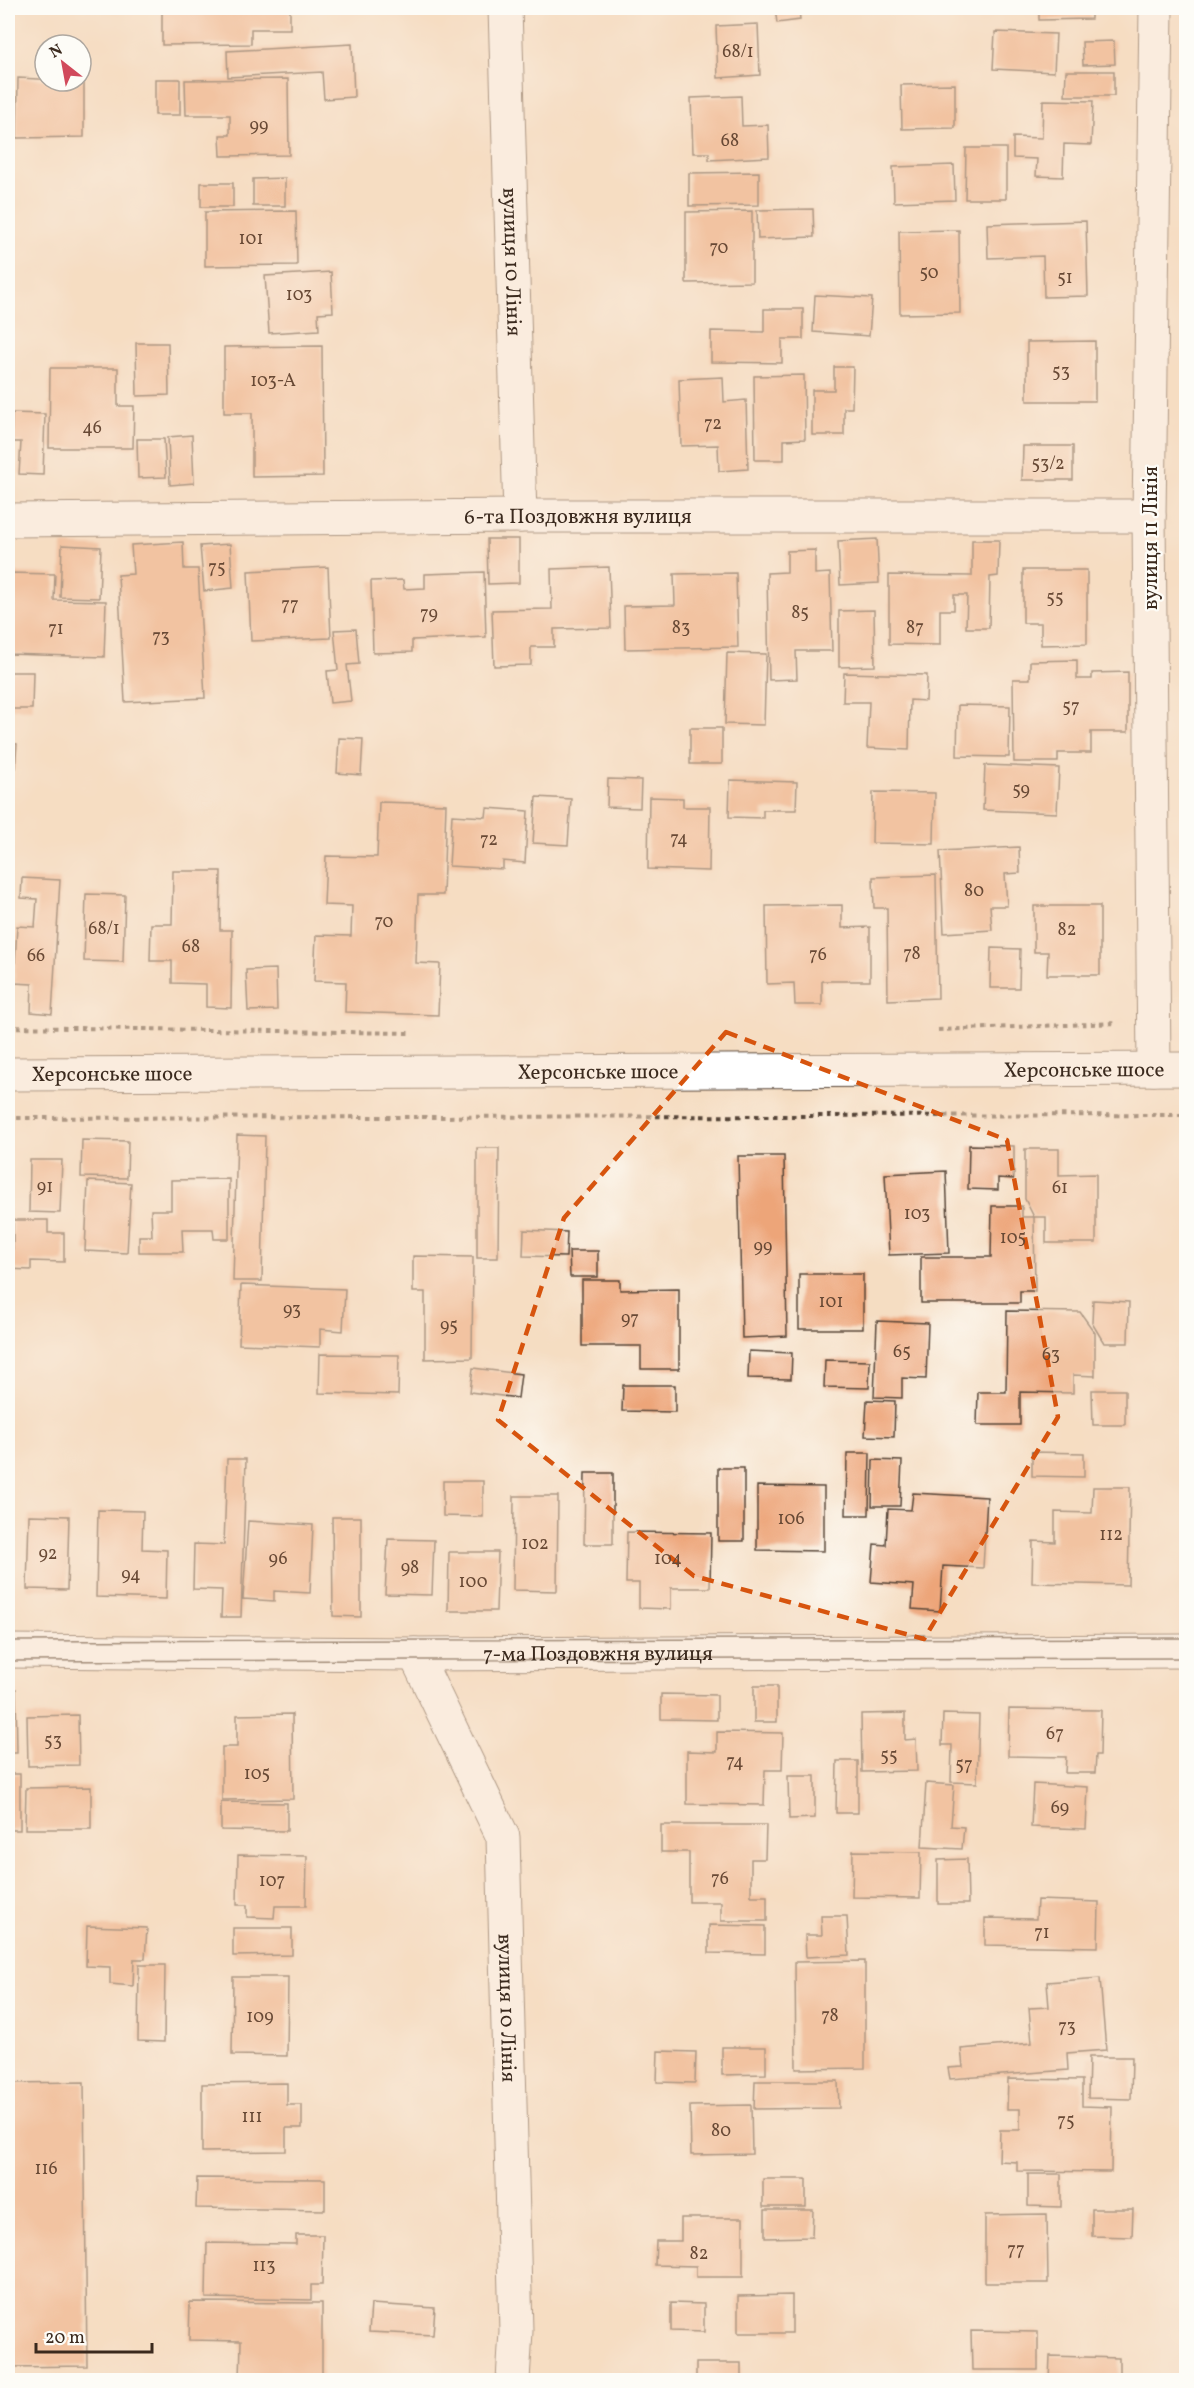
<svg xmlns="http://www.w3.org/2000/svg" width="1194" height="2388" viewBox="0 0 1194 2388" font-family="Vollkorn,serif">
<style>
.building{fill:#eda579}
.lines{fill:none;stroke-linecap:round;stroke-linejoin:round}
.minor-casing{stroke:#574537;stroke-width:35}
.secondary-casing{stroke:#574537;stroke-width:35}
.path{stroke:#574537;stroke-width:4;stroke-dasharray:4.5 4.5;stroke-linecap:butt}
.minor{stroke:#fff;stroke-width:33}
.secondary{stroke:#fff;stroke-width:33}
.tram{stroke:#3b2a1e;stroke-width:1.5}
.marked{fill:none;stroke:#d7540e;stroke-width:4.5;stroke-dasharray:12 8;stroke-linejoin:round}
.labels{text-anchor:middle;stroke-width:4.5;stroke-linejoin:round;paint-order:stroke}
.number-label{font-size:18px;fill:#684935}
.street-label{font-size:21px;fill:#3b2a1e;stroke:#fdfcf7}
</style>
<rect width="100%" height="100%" fill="#fdfcf7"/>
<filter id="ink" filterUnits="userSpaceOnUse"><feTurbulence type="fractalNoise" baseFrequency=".0167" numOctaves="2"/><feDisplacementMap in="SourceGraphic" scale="12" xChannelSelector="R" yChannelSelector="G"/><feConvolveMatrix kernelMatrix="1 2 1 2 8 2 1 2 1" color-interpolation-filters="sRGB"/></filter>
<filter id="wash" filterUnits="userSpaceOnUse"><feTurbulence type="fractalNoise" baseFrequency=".008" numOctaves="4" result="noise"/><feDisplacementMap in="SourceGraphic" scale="24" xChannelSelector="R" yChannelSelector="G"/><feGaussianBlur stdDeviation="1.35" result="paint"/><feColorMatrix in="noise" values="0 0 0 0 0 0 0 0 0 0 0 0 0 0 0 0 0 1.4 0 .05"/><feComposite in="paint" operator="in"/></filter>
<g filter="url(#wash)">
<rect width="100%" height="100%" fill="#f5ddc2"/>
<g id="blocks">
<path class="building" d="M162 8H290V29H251V44L162 45Z
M775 8H799L800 20 777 23Z
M1039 8H1091V19L1039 20Z
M758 24 760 75 718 78 716 26Z
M995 32 1056 34 1054 72 993 69Z
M1114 41 1115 64 1083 65 1082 42Z
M352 44 354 97 324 99 322 72 228 77 227 51Z
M1066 71H1114V96H1065Z
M81 77H84V137L17 138 18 78 81 81Z
M155 79H180V115H155Z
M288 79 289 155 221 156 220 135H230V115H186L185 80Z
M955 84V128L902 129 901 85Z
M741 96 742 126 768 125 769 157 709 160V153H693L691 98Z
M1043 100 1093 101 1091 145 1064 144 1063 177 1036 176 1037 159 1013 158V137L1042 138Z
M966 148H1006V199H965Z
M954 165 955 200 894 202 893 167Z
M759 172V205L689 206V173Z
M285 178V206H253V179Z
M201 183H233V207H201Z
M813 209 814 237 758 239 757 210Z
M296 211 297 265 205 266V212Z
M752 211V282L686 283V212Z
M1086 221 1088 296 1044 297 1043 256 988 258 987 224Z
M959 230 960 313 900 314 899 231Z
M331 272 333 312 318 313 319 330 269 333 265 276Z
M815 295 872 298 869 336 813 332Z
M764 309H803V339H782V363L711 362V331L764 332Z
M1095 341V401H1027V342Z
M136 343H168L169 395 137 396Z
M322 346 323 476 252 477V413H224V347Z
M834 367H853L852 408H844V435H812V390H834Z
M50 368H118V406H134L133 448H49Z
M804 375 805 439 784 440V460H755L754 376Z
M723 377 724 402 746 400 748 469 719 471 718 445 681 446 679 379Z
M12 413 45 414 43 475 19 474 21 442H11Z
M192 435 194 483 170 485 168 437Z
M137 439H164L166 477 138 478Z
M1023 446H1073V480H1022Z
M487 539H519V583L488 584Z
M877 539 879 583 840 585 838 541Z
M972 540H999L998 576 990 577 989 628H966L967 595H954V610H940V645L889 644V575L972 576Z
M183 542 184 569H198L205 698 125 702 118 575 133 574 131 545Z
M230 544 233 588 204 591 200 546Z
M62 545 101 547 99 598 60 597Z
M815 550V574L830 573 832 651H796L797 679 769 680 767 573 787 572V551Z
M328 567 331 638 251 641 248 571Z
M609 567 611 628 554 629V647H531V665L494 666 492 610 552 609 551 569Z
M1023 570H1087V644L1041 645V623H1023Z
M484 572 486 637 412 640V652L373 653 371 581 403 580 404 589 425 588V574Z
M8 573 55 574 54 600 106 601 104 657 8 654Z
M736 573 738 647 625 649 624 606 675 605 674 574Z
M874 610 875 666 839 667V611Z
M356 629 359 664 347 665 351 701 330 703 327 671 338 670 334 630Z
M727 653 766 654 764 725 725 724Z
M1077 660V679H1092V673L1128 672V732H1091V753H1058V762H1014L1013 679H1030V661Z
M8 672H33L32 709H8Z
M844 673 927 675 926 701 910 700 909 750 867 748 869 702H843Z
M958 705 1010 706 1009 757 957 756Z
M690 728H722V764H690Z
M339 738 363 739 361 775 337 773Z
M8 743 17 744 15 769 8 768Z
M985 765 1059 768 1057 813 983 810Z
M608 779 641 780 640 808 607 807Z
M730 780 797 782 796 810H763V818L729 817Z
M873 792 935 793 934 844 872 843Z
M536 797 571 799 568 845 533 843Z
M649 797 683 798V807H710L709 871 648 869Z
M379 802 446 804 443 895H418L416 963 440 964 438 1015 345 1012 346 982 314 981 316 935 351 936 352 906 324 905 326 856 377 857Z
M487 808 528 811 525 863 503 861V869L449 866 452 815 486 817Z
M1019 847 1020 873 1005 874 1007 906H990L992 930 944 933 940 851Z
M173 871H221L220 930H232L231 1008 206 1007V984L172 983V961H150L151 924H172Z
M936 875 938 998 888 1000 887 908H874L873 877Z
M22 878 60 880 52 1014 31 1012 32 984 14 983 17 926 35 927 37 899 21 898Z
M86 894 125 895 123 962 84 961Z
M842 905V928L870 927V981H822V1005H795L794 983 767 984 766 906Z
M1034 906H1100V975H1047L1048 952H1034Z
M991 948 1020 949 1019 988H990Z
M276 969 277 1010 248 1011 246 970Z
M237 1135 265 1136 262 1281H233Z
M82 1140 128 1141 127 1178 81 1177Z
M969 1145 1014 1146V1179L998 1178V1190L968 1189Z
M477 1148H499L498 1258H477Z
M1025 1149H1059V1175L1096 1174V1243H1046V1217H1034L1025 1199Z
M738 1156H784L787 1336 742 1338Z
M30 1160H62L60 1213 29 1212Z
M946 1171 949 1253 889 1255 885 1174Z
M229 1179V1239H214L213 1229H182L183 1252H139V1236H152L151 1210H171V1180Z
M88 1181 131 1183 127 1253 85 1251Z
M992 1206H1022V1217H1034L1035 1291H1020V1303H921V1257H991Z
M13 1220H48V1233H64V1262L31 1261V1270L8 1269V1249H13Z
M524 1230 567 1232 566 1257 523 1256Z
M569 1251H598V1277H570Z
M413 1256 473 1257 472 1358 425 1359V1292H413Z
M799 1274H863V1329H799Z
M582 1280H620V1290L679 1289V1369H641V1346H582Z
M241 1285 345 1289 343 1331 320 1329V1347L239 1344Z
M1093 1300 1129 1302 1128 1343H1104L1092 1323Z
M1007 1311 1080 1312 1095 1333V1376L1073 1375V1393L1020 1392V1425H977L978 1392H1006Z
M877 1321 928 1323 926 1379 902 1378V1398L874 1397Z
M749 1351 792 1353 791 1379 748 1378Z
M320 1354 399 1355 398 1395 319 1393Z
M825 1360 870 1361 869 1388 824 1387Z
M473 1368 521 1374 518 1398 470 1392Z
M623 1385H675V1412L622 1411Z
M1092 1390H1125V1425H1093Z
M867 1400 895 1401 894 1437 865 1436Z
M1032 1452 1084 1453V1477L1032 1476Z
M847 1453H870L869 1515H846Z
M227 1459H246L241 1617H221L222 1590 193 1589 194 1544 224 1545Z
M873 1460 902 1461 900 1506H872Z
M718 1468H744V1541H718Z
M585 1473H613V1544H584Z
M443 1481H483V1517L443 1516Z
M757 1486 824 1487V1551L757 1550Z
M1093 1487H1130L1128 1585 1032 1583 1033 1541 1055 1542V1512L1092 1513Z
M913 1493 987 1497 983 1568 943 1566 940 1611 912 1609 914 1585 871 1582 874 1544 886 1545 888 1509 911 1510Z
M514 1496H558L557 1591 513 1590Z
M98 1510 143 1511 142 1549 167 1550 166 1599 96 1597Z
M29 1515 69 1516 67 1590 27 1589Z
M332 1517H361V1617L333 1616Z
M248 1521 313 1525 310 1593 274 1591V1601L243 1599Z
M627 1532 711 1533 710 1588H671V1609L639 1608V1583H626Z
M388 1539 434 1540 432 1595 385 1594Z
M449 1552H498L496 1611H448Z
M754 1686H777V1722H754Z
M8 1689H16L17 1753H8Z
M661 1694 717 1695V1720L661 1719Z
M1009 1709 1101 1710 1100 1755H1096L1095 1773H1065L1066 1757 1008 1756Z
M905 1713V1740L916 1739 917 1771 862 1772 861 1714Z
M292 1714 293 1799 222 1800V1747H237V1715Z
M943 1714 979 1715 977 1783 951 1782 952 1745H942Z
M78 1715 79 1765 28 1766 27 1716Z
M717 1732 783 1733 782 1770H765L764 1805 687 1804V1751L717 1752Z
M837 1761H858V1813H836Z
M8 1774H20V1830H8Z
M788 1776H815V1818L789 1819Z
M926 1783 954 1785 951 1826 964 1827 962 1849 922 1847Z
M1033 1784 1088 1787 1086 1829 1031 1827Z
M91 1787V1829H25L26 1788Z
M221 1802 287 1803V1831L221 1830Z
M661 1825H766L765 1859H751V1896H767V1921H721V1902H689V1852H661Z
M853 1851 921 1852 920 1898 852 1897Z
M238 1855 307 1856 306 1906H275L274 1918 247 1917V1905H237Z
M967 1859 968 1904H938V1860Z
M1037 1900 1099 1902 1098 1947 985 1945V1918L1036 1919Z
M821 1916H847L849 1955 806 1957 805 1935H822Z
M709 1925 765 1926V1954L709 1953Z
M87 1926 147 1928 145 1959H134L133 1986 110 1984V1967L86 1966Z
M233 1928H292V1955L233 1956Z
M865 1961V2068L796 2069 795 1962Z
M139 1965H165L164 2042 138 2041Z
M233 1977H288L287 2056 232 2055Z
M1100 1978 1106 2050 1067 2053 1068 2070 950 2079 948 2068 963 2067 961 2049 1032 2043 1029 2008 1049 2007 1047 1982Z
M722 2047H766V2074L722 2075Z
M658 2051 696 2052 695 2083 657 2082Z
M1089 2057H1132L1131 2099 1088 2098Z
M1008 2079 1082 2080V2106L1112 2107 1111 2172 1017 2171V2162L999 2161 1000 2130H1020V2109H1007Z
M755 2081H838L839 2108 754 2109Z
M84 2082 87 2366 8 2367V2083Z
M287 2083V2105H302V2128H286V2151L202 2152V2084Z
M751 2105 752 2154 691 2155 690 2106Z
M1028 2174H1061V2207L1028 2206Z
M197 2178 325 2179V2210L196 2208Z
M763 2179H806V2207H763Z
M1092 2209H1133L1132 2237 1092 2236Z
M765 2210H813L812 2237 765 2238Z
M1047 2214 1048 2283H985V2215Z
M681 2218H743V2277H696V2266L655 2265 656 2241H681Z
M296 2235H323L322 2285H311V2300L206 2298 207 2243 296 2244Z
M792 2295V2333H738V2296Z
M190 2302 322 2303V2380H240L241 2341 189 2340Z
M671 2303 704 2304V2332L671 2331Z
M371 2304 435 2308 433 2335 369 2332Z
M971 2331 1038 2332V2370H972Z
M1050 2356 1119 2358V2380H1049Z
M696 2363H741V2380H696Z"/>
</g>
</g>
<g filter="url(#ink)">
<use href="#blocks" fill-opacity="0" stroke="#574537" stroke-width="1.5"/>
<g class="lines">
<g class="minor-casing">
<g id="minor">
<path id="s1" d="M505 8 520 516"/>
<path id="s2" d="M8 520 520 516H1149"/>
<path d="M1154 1069 1149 516 1156 8"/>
<path id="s3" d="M8 1651 415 1654 1186 1651"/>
<path id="s4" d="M415 1654 503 1837 516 2331 513 2380"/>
</g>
</g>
<g class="secondary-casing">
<g id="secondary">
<path id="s5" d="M8 1074 1186 1069"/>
</g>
</g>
<path class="path" d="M8 1027 409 1033
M938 1030 1117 1023
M8 1118 1186 1115"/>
<use href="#minor" class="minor"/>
<use href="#secondary" class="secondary"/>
<path class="tram" d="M8 1641 1186 1638
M8 1661 1186 1658"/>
</g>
</g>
<path d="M0 0H1194V2388H0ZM726 1032 1007 1140 1058 1417 924 1639 694 1576 498 1420 564 1218Z" fill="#f5ddc2" fill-opacity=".55" fill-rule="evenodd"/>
<path class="marked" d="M726 1032 1007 1140 1058 1417 924 1639 694 1576 498 1420 564 1218Z"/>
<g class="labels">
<g class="number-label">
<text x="738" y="57">68/1</text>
<text x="259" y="131">99</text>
<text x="730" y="146">68</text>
<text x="251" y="244">101</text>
<text x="719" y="253">70</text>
<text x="929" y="278">50</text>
<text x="1065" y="283">51</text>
<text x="299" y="300">103</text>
<text x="1061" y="377">53</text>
<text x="273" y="386">103-А</text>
<text x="713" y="429">72</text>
<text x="92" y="433">46</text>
<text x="1048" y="469">53/2</text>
<text x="217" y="573">75</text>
<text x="1055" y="603">55</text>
<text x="290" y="610">77</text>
<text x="800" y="618">85</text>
<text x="429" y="619">79</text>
<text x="681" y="633">83</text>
<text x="915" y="633">87</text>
<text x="56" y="634">71</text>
<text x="161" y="642">73</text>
<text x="1071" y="712">57</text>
<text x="1021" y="795">59</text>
<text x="679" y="844">74</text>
<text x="489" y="845">72</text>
<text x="974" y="896">80</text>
<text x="384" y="927">70</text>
<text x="104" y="934">68/1</text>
<text x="1067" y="935">82</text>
<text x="191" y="952">68</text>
<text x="912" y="959">78</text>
<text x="818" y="960">76</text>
<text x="36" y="961">66</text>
<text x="45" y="1192">91</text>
<text x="1060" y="1193">61</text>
<text x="917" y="1219">103</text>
<text x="1013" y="1243">105</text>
<text x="763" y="1252">99</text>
<text x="831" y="1307">101</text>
<text x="292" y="1315">93</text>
<text x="630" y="1324">97</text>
<text x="449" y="1331">95</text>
<text x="902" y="1357">65</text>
<text x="1051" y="1360">63</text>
<text x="791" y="1524">106</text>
<text x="1111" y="1540">112</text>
<text x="535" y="1549">102</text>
<text x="48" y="1559">92</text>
<text x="278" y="1564">96</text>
<text x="668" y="1564">104</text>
<text x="410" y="1573">98</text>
<text x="131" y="1580">94</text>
<text x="473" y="1587">100</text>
<text x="1055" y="1739">67</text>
<text x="53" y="1746">53</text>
<text x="889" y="1761">55</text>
<text x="735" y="1767">74</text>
<text x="964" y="1770">57</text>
<text x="257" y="1779">105</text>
<text x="1060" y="1813">69</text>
<text x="720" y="1884">76</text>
<text x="272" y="1886">107</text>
<text x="1042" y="1938">71</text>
<text x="830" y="2021">78</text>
<text x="260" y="2022">109</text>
<text x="1067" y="2032">73</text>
<text x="252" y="2122">111</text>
<text x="1066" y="2126">75</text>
<text x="721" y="2136">80</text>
<text x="46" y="2174">116</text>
<text x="1016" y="2255">77</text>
<text x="699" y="2259">82</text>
<text x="264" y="2271">113</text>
</g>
<g class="street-label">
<text dy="7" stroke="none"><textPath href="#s1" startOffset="254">вулиця 10 Лінія</textPath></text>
<text dy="7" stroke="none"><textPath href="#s2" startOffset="570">6-та Поздовжня вулиця</textPath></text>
<text transform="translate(1150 538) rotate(-90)" y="7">вулиця 11 Лінія</text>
<text dy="7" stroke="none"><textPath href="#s5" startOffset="1076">Херсонське шосе</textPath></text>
<text dy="7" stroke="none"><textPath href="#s5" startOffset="590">Херсонське шосе</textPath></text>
<text dy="7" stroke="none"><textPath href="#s5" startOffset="104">Херсонське шосе</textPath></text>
<text dy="7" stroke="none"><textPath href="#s3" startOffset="590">7-ма Поздовжня вулиця</textPath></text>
<text dy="7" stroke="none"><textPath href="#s4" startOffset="374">вулиця 10 Лінія</textPath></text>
</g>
</g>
<rect width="1194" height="2388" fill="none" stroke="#fdfcf7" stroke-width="30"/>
<g transform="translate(63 63) rotate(329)"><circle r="28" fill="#fdfcf7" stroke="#afa8a0" stroke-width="1.5"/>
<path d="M0-4.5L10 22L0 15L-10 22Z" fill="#d1495b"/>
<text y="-9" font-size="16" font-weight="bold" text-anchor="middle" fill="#3b2a1e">N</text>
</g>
<path d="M36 2343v9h116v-9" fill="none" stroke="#3b2a1e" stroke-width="3"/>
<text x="45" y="2343" font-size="18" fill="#3b2a1e" stroke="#fdfcf7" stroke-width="4.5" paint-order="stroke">20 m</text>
</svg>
